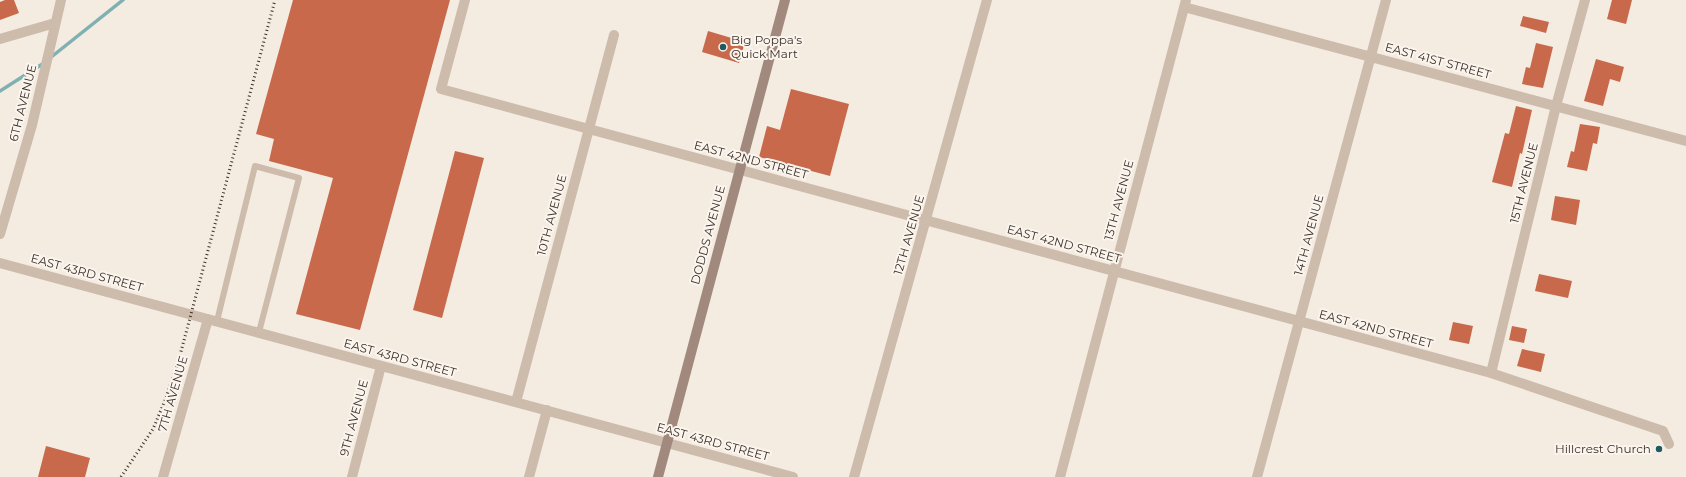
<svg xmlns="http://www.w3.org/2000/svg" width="1686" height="477" viewBox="0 0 1686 477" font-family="Montserrat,sans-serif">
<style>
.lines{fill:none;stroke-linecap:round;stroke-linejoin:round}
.stream{stroke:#7fb0b2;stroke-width:3.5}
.building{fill:#c8694b}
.lane{stroke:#cdbbac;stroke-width:6}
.street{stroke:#cdbbac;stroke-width:10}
.secondary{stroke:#a18a7d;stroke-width:10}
.rail{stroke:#3b302b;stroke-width:3;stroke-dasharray:1 3;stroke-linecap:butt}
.poi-dot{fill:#1f5a5e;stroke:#fbf5ee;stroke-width:1.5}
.labels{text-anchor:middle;stroke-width:4;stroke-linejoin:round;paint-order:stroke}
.poi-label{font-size:12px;fill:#3b302b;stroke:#fbf5ee;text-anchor:start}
.street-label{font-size:12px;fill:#3b302b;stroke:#fbf5ee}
</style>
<rect width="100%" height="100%" fill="#f4ebe1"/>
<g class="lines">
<path class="stream" d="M50 58 123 0
M0 91 44 63"/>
</g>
<path class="building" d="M5 0H14L19 13 0 20V2Z
M293 0H450L360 330 296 314 333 178 269 161 274 139 256 134Z
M1612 0H1632L1626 24 1607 19Z
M1523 16 1549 22 1546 33 1520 26Z
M708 31 745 42 739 63 702 52Z
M1536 43 1553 47 1543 88 1522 84 1526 67 1530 68Z
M1596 59 1624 67 1620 82 1610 79 1603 106 1584 101Z
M791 89 849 104 830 176 759 157 767 126 780 130Z
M1516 106 1532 110 1522 154 1520 153 1512 187 1492 182 1505 133 1509 134Z
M1580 124 1600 127 1597 144 1593 143 1587 171 1567 167 1571 151 1574 152Z
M455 151 484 158 442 318 413 310Z
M1555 196 1580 200 1576 225 1551 220Z
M1539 274 1572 281 1568 298 1535 291Z
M1453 322 1473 326 1469 344 1449 340Z
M1512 326 1527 329 1524 343 1509 340Z
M1522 349 1545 354 1541 372 1517 366Z
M46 446 90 458 85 477H38Z"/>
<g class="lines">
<path class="lane" d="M217 321 255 166 299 178 259 332"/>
<path class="street" d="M465 0 441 89 1491 373 1663 431 1669 444
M1184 7 1686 141
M0 39 55 23
M0 234 32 125 61 0
M0 263 793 477
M1491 373 1556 106 1585 0
M516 402 614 35
M163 477 208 319
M352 477 381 366
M529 477 547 410
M854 477 987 0
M1060 477 1186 0
M1257 477 1386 0"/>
<path class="secondary" d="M658 477 785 0"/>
<path class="rail" d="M121 477 153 429 166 398 179 359 275 0"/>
</g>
<g class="poi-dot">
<circle cx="723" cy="47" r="4"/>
<circle cx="1659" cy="449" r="4"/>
</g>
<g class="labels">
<g class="poi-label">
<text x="731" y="44">Big Poppa's<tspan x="731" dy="14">Quick Mart</tspan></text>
<text x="1651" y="453" text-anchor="end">Hillcrest Church</text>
</g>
<g class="street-label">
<text transform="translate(1438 61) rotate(15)" y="4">EAST 41ST STREET</text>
<text transform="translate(23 103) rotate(-76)" y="4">6TH AVENUE</text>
<text transform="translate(751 160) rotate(15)" y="4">EAST 42ND STREET</text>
<text transform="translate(1524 183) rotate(-76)" y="4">15TH AVENUE</text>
<text transform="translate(1119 200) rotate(-75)" y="4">13TH AVENUE</text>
<text transform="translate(552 215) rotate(-75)" y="4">10TH AVENUE</text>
<text transform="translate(708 235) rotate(-75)" y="4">DODDS AVENUE</text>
<text transform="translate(909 235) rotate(-74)" y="4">12TH AVENUE</text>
<text transform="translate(1309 235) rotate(-75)" y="4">14TH AVENUE</text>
<text transform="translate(1064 244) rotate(15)" y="4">EAST 42ND STREET</text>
<text transform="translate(87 273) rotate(15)" y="4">EAST 43RD STREET</text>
<text transform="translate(1376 329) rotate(15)" y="4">EAST 42ND STREET</text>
<text transform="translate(400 358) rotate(15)" y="4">EAST 43RD STREET</text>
<text transform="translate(173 394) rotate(-74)" y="4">7TH AVENUE</text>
<text transform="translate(354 418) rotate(-75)" y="4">9TH AVENUE</text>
<text transform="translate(713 442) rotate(15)" y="4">EAST 43RD STREET</text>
</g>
</g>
</svg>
